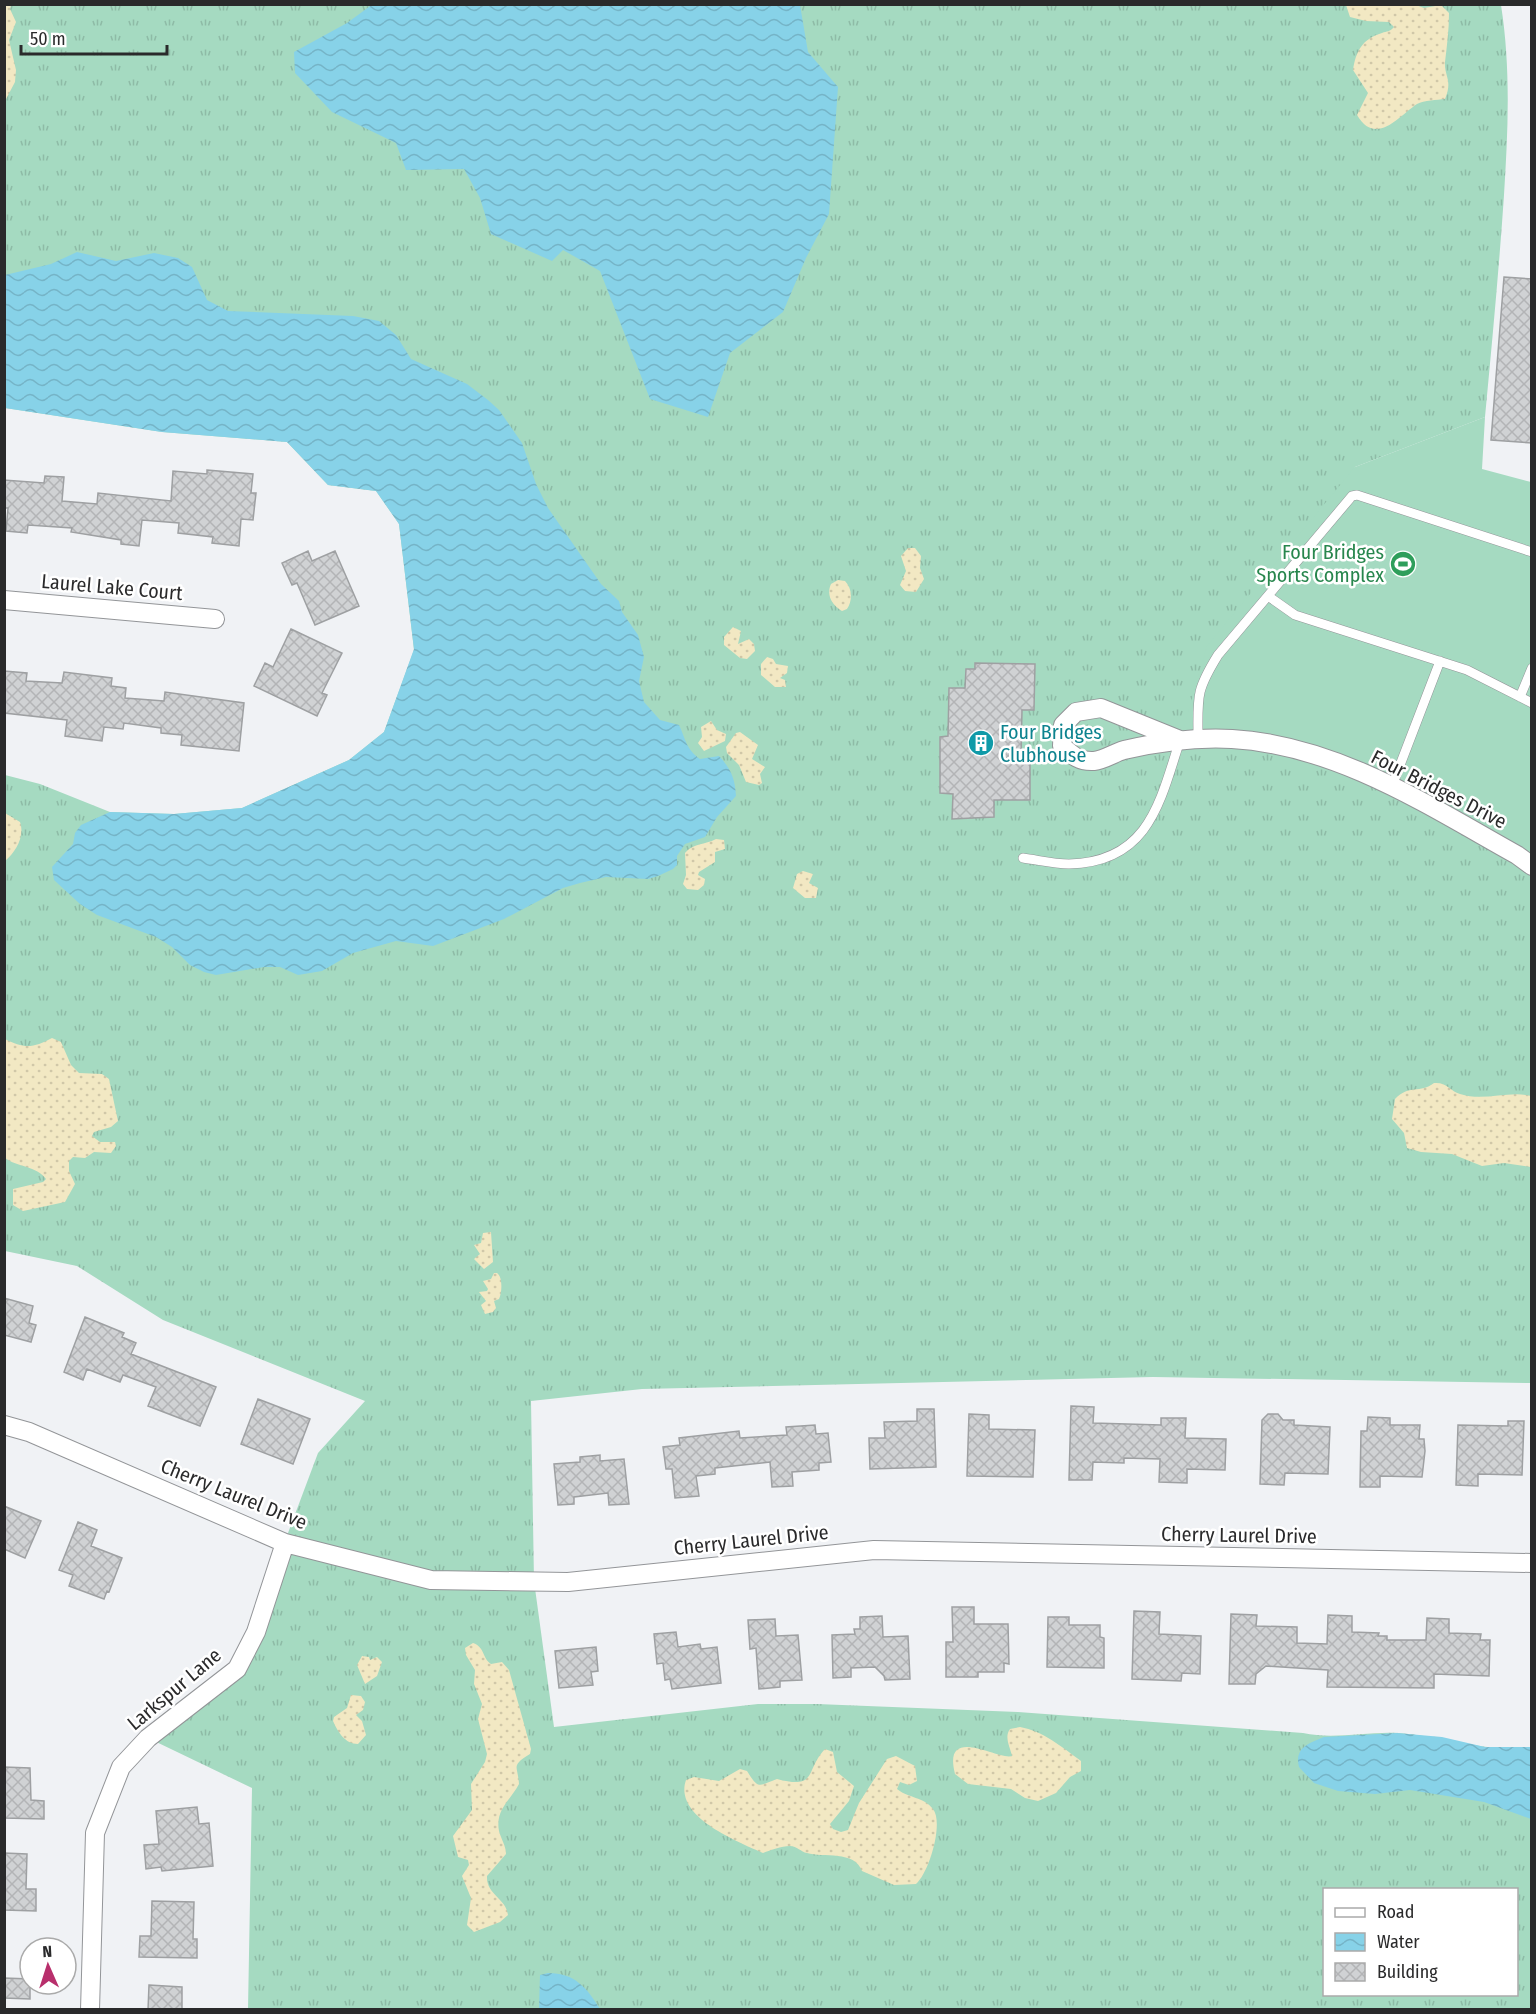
<svg xmlns="http://www.w3.org/2000/svg" width="1536" height="2014" viewBox="0 0 1536 2014" font-family="'Fira Sans Condensed',sans-serif">
<style>
.grass{fill:url(#grass-tufts);fill-rule:evenodd}
.sand{fill:url(#sand-dots)}
.pitch{fill:#a5dac1}
.water{fill:url(#water-waves)}
.building{fill:url(#building-cross-hatch);stroke:#9ea0a2;stroke-width:1.5}
.lines{fill:none;stroke-linecap:round;stroke-linejoin:round}
.lane-casing{stroke:#939598;stroke-width:10}
.street-casing{stroke:#939598;stroke-width:20}
.lane{stroke:#fff;stroke-width:9}
.street{stroke:#fff;stroke-width:18}
.labels{text-anchor:middle;stroke-width:5;stroke-linejoin:round;paint-order:stroke}
.leisure-label{font-size:20px;fill:#27864d;stroke:#fff;text-anchor:end}
.street-label{font-size:20px;fill:#2a2a2b;stroke:#fff}
.culture-label{font-size:20px;fill:#0d838f;stroke:#fff;text-anchor:start}
</style>
<defs>
<pattern id="grass-tufts" width="24" height="20" patternUnits="userSpaceOnUse" patternTransform="scale(1.5)"><rect width="24" height="20" fill="#a5dac1"/><path d="M3 7l-1-3M5 7V3M7 7l1-3M15 17l-1-3M17 17v-4M19 17l1-3" fill="none" stroke="#8ebba6"/></pattern>
<pattern id="sand-dots" width="8" height="8" patternUnits="userSpaceOnUse" patternTransform="scale(1.5)"><rect width="8" height="8" fill="#f2e8c3"/><path d="M2 2h.1M6 6h.1" fill="none" stroke="#d0c7a8" stroke-width="1.8" stroke-linecap="round"/></pattern>
<pattern id="water-waves" width="16" height="10" patternUnits="userSpaceOnUse" patternTransform="scale(1.5)"><rect width="16" height="10" fill="#87d2e8"/><path d="M0 5q4-4 8 0t8 0" fill="none" stroke="#75b4c7"/></pattern>
<pattern id="building-cross-hatch" width="8" height="8" patternUnits="userSpaceOnUse" patternTransform="scale(1.5)"><rect width="8" height="8" fill="#d0d2d4"/><path d="M0 0l8 8M0 8l8-8" fill="none" stroke="#b3b4b6"/></pattern>
</defs>
<rect width="100%" height="100%" fill="#f0f2f5"/>
<path class="grass" d="M4 5H1501C1511 69 1508 131 1504 195 1499 269 1492 343 1485 417L1355 467 1308 751 1531 866V1383L1153 1377 642 1389 531 1401 534 1581 554 1727 758 1704H817L1018 1712 1303 1733C1335 1740 1367 1731 1399 1733 1443 1736 1489 1754 1531 1747V2009H248L252 1788 148 1738 237 1669 318 1453 365 1401 163 1320 77 1266 5 1251V775L40 784 110 812 174 814 242 808 349 760 384 732 414 650 399 524 376 491 328 485 287 442 162 432 5 408ZM1324 1890H1516V1994H1324Z"/>
<path class="sand" d="M5 4 11 5 10 9 16 22 9 40 16 70 15 82 5 101Z
M1413 4 1424 8 1441 5 1449 13C1449 30 1447 45 1445 62 1444 76 1453 80 1445 99 1437 100 1424 100 1417 104 1399 116 1376 147 1357 115L1368 93 1353 70C1356 51 1362 39 1382 33 1387 31 1390 32 1394 27L1389 22 1366 21 1350 17 1346 5Z
M908 548H915L921 556 920 568 924 579 916 592 905 591 900 585 906 571 901 556Z
M838 580 845 581C852 588 853 600 847 609L842 611C832 605 826 595 831 584Z
M733 627 741 631 738 644 749 639 754 644 755 651 747 659 740 658 724 645V637Z
M767 657 773 659 776 664 788 666 787 673 780 678 785 680 786 687H775L761 675V664Z
M711 721 717 730 726 734 725 741 704 751 698 743 702 737 701 727Z
M740 732 758 745 752 759 765 767 760 774 762 783 759 785 746 782 739 765 727 753 726 747 736 733Z
M5 813 20 822C25 836 16 852 5 861Z
M716 839 724 840 725 849 715 852V862L699 872 698 875 705 879 704 885 698 890 687 889 683 884 686 875 685 853C693 843 705 845 716 839Z
M803 871 813 874 809 883 818 888 816 898H805L793 888 797 874Z
M52 1038 61 1042 71 1065 79 1073 102 1074 109 1079 118 1121 111 1127 94 1132 92 1136 100 1142H115L116 1146 111 1153 94 1152 85 1158 73 1157 69 1161V1171L75 1184 65 1202 23 1211 13 1205V1189L43 1182 46 1179C37 1166 17 1167 5 1158V1039C24 1049 34 1048 52 1038Z
M1434 1083C1447 1082 1450 1091 1460 1094 1484 1102 1509 1090 1531 1096V1167L1504 1163 1482 1166 1452 1154 1421 1152 1407 1148 1404 1133 1392 1119 1395 1099C1409 1084 1420 1094 1434 1083Z
M491 1232 493 1262 484 1269 474 1259 480 1254 474 1245 481 1243 483 1233Z
M494 1273H497C503 1277 502 1293 499 1299L494 1301 496 1308 493 1312 485 1314 481 1305 486 1301 479 1292 487 1291 488 1289 483 1281 491 1279Z
M473 1643C485 1647 482 1658 491 1664L502 1662 509 1670 531 1749 530 1754C510 1766 518 1766 519 1784 510 1801 495 1810 499 1831 501 1839 506 1846 506 1854L487 1876C486 1895 506 1898 508 1915L500 1922 474 1932 467 1925 471 1898 462 1876 469 1865 468 1860 458 1857 453 1836 472 1810 471 1784 485 1762 487 1754 478 1719 482 1704 474 1684 475 1670 466 1655 465 1648Z
M362 1656 369 1657 370 1660 377 1657 382 1662 377 1676 365 1684 357 1665Z
M351 1695 361 1696 365 1702 363 1710 356 1715 362 1721 366 1735 358 1744C345 1744 338 1732 333 1721L334 1717 347 1708Z
M1020 1727C1043 1731 1062 1747 1081 1761V1771L1070 1777 1056 1793 1038 1801 1025 1798 1011 1789 968 1784 955 1774C942 1723 999 1761 1012 1756 1010 1747 1004 1737 1010 1729Z
M825 1749 833 1752 837 1772 854 1786 849 1801 830 1824 833 1829 841 1832 848 1830 859 1803 887 1759 896 1756 915 1766 917 1781 909 1785 900 1782 897 1789C908 1798 924 1797 933 1809 944 1823 929 1873 916 1884L894 1885 862 1871C855 1850 823 1858 807 1853 801 1852 797 1846 790 1846 781 1846 771 1850 763 1853 739 1842 673 1817 686 1780L694 1777 719 1781 740 1769 747 1771C759 1790 758 1786 777 1779 818 1790 805 1770 825 1749Z"/>
<path class="pitch" d="M1485 417 1482 469 1531 482V866L1308 751 1180 740 1207 646 1355 467Z"/>
<path class="water" d="M373 4 800 5 808 52 838 87 829 214 806 258 783 312 730 353 708 417 650 399 600 271 563 250 552 261 491 234 480 198 464 169 406 170 396 143 332 112 295 73 294 52 347 23Z
M77 252 116 261 154 253 178 258 192 267 207 300 228 311 353 316 379 321 396 335 411 359 467 384 488 400 499 410 522 443 536 484 548 508 601 584 619 601 622 612 638 635 644 657 639 681 644 702 660 720 679 725C686 740 686 749 700 759L719 756C731 769 735 778 736 796L717 817 705 837 685 844 677 856V865L673 869 658 876 648 879 606 877 580 883 563 888 504 919 433 946 396 941 353 953 322 971 298 975 280 967H264L216 975 204 972 190 965 172 947 156 937 97 915 80 904 54 880 52 867 73 844 75 833 81 825 110 812 174 814 242 808 349 760 384 732 414 649 399 524 376 491 328 485 287 442 162 432 5 408V275L51 264Z
M1397 1733 1442 1737 1485 1747H1531V1819L1484 1802 1410 1790 1375 1794 1338 1791 1314 1783 1299 1767C1294 1748 1309 1743 1324 1737Z
M548 1973C575 1973 587 1988 600 2009H539L540 1975Z"/>
<path class="building" d="M1504 277 1532 279V443L1491 440Z
M207 470 253 474 251 493H256L253 520 241 519 239 546 212 543 213 537 178 533 179 523 142 520 139 546 121 544V540L71 532 72 528 28 525 27 533 6 531 8 508H4V480L44 483 45 476 64 477 62 501 97 504 98 493 171 501 173 471 207 474Z
M308 551 312 561 335 551 359 606 315 625 297 583 292 585 282 563Z
M291 629 342 653 322 693 327 695 317 716 254 686 265 663 273 667Z
M975 663 1035 664 1034 710H1022L1021 758H1030V800H994V817L952 819 953 794 940 793V737L948 736 949 688H965L966 669H975Z
M4 671 27 673 26 681 62 683 64 672 112 678 111 686 126 688 125 698 164 701 165 692 244 703 239 751 181 745 182 735 161 733V728L124 723 123 729 104 727 102 741 65 736 67 720 4 713Z
M4 1298 33 1306 29 1323 36 1325 31 1342 4 1335Z
M85 1317 124 1333 122 1337 136 1343 131 1354 216 1387 200 1426 148 1406 156 1387 123 1375 120 1382 87 1369 83 1380 64 1372Z
M258 1399 310 1419 293 1464 241 1444Z
M1071 1406 1094 1407 1093 1423 1161 1425V1418H1186L1185 1438 1226 1439 1225 1470 1187 1469V1483L1159 1482 1160 1459 1124 1458V1463L1093 1462 1092 1480H1069Z
M917 1409H934L936 1467 870 1469 869 1438H885L884 1422 917 1421Z
M969 1414 989 1415V1429L1035 1430 1033 1477 967 1476Z
M1268 1414H1278L1283 1420H1294V1425L1330 1427 1328 1474 1285 1473 1284 1485 1260 1484 1262 1420Z
M1368 1417 1390 1418V1425H1420L1419 1439H1424L1425 1451 1422 1477 1380 1476V1487H1360L1361 1431H1367Z
M1508 1421H1524L1522 1475 1478 1474V1486L1456 1485 1458 1425 1508 1426Z
M815 1425 816 1434 828 1433 831 1462 819 1463V1470L792 1472 793 1486 772 1487 770 1462 715 1468V1474L696 1476 699 1496 675 1498 672 1469H666L663 1447 680 1445 679 1438 739 1431 740 1438 787 1435 786 1427Z
M600 1455V1461L624 1459 629 1504 609 1505 608 1493 574 1497V1504L558 1505 554 1464 580 1462V1457Z
M4 1506 41 1521 25 1558 4 1549Z
M78 1522 97 1530 91 1546 122 1558 109 1592 107 1591 104 1599 69 1586 73 1575 59 1570Z
M952 1607H974V1624H1008L1009 1664 1004 1663V1672H978V1677H946V1642H953Z
M1134 1611 1160 1612 1159 1634 1201 1636 1200 1674 1182 1673 1181 1681 1132 1679Z
M1231 1614 1257 1615 1256 1626 1297 1627V1643L1327 1644 1328 1615 1352 1616V1632L1379 1633 1378 1636H1387V1640H1426L1427 1618 1449 1619V1633L1481 1634 1480 1640H1490L1489 1676 1434 1674V1688L1327 1687 1328 1670 1266 1666 1256 1674 1255 1684H1229Z
M882 1616 883 1637 908 1636 910 1679 885 1680 884 1676 875 1667 851 1668V1677L833 1678 832 1635 855 1634 854 1629H860V1617Z
M1048 1617H1069V1625H1100V1637L1104 1638V1668L1047 1667Z
M775 1619 776 1636 798 1635 802 1680 780 1681V1687L759 1689 756 1648 750 1649 748 1620Z
M676 1632 678 1647 700 1644 701 1649 717 1647 721 1683 672 1689 670 1679 665 1680 663 1663 657 1664 654 1634Z
M596 1647 598 1671 591 1672 593 1685 559 1688 555 1651Z
M4 1767 30 1768 31 1800 44 1801V1819L4 1818Z
M197 1807 199 1824 209 1823 213 1866 162 1871 161 1867 146 1869 144 1845 159 1844 156 1811Z
M4 1853 27 1854 26 1889H36V1911L4 1910Z
M152 1901 194 1902 193 1939H197V1958L139 1957 140 1936H151Z
M4 1978 30 1979V1999L4 1998Z
M149 1985 182 1987V2010H148Z"/>
<g class="lines">
<g class="lane-casing">
<path id="lane" d="M1268 596 1295 615 1467 670 1532 703
M1520 697 1532 668
M1198 740C1198 697 1195 692 1218 655L1352 496 1357 495 1532 552
M1392 786 1440 661
M1023 858C1038 860 1054 864 1069 864 1149 862 1160 802 1180 740"/>
</g>
<g class="street-casing">
<path id="street" d="M4 600 215 619
M1180 740 1101 708 1076 712 1063 725 1062 746C1072 755 1079 762 1094 761 1104 760 1114 753 1124 750 1159 742 1197 737 1232 739 1337 745 1429 806 1517 855L1532 866
M4 1425 29 1432 285 1543 431 1580 568 1582 874 1550 1532 1563
M90 2010 95 1833 121 1767 148 1738 237 1669 256 1632 285 1543"/>
</g>
<use href="#lane" class="lane"/>
<use href="#street" class="street"/>
</g>
<defs>
<g id="stadium-disc" transform="scale(1.35)"><circle r="9.5" fill="#2e9e5b" stroke="#fff"/><path d="M0-5a6.5 5 0 1 0 0 10a6.5 5 0 1 0 0-10ZM-3.5-1.8h7v3.6h-7Z" fill="#fff"/></g>
<g id="building-disc" transform="scale(1.35)"><circle r="9.5" fill="#0f9aa8" stroke="#fff"/><path d="M-4-6H4V6H1V3H-1V6H-4ZM-2.5-4.3h1.7v1.8h-1.7ZM.8-4.3h1.7v1.8H.8ZM-2.5-1h1.7V.8h-1.7ZM.8-1h1.7V.8H.8Z" fill="#fff"/></g>
</defs>
<g fill-rule="evenodd">
<use href="#stadium-disc" x="1403" y="564"/>
<use href="#building-disc" x="981" y="743"/>
</g>
<g class="labels">
<g class="leisure-label">
<text x="1384" y="559">Four Bridges<tspan x="1384" dy="23">Sports Complex</tspan></text>
</g>
<g class="street-label">
<text transform="translate(112 587) rotate(5)" y="7">Laurel Lake Court</text>
<text transform="translate(1439 789) rotate(27)" y="7">Four Bridges Drive</text>
<text transform="translate(234 1494) rotate(22)" y="7">Cherry Laurel Drive</text>
<text transform="translate(1239 1535) rotate(1)" y="7">Cherry Laurel Drive</text>
<text transform="translate(751 1540) rotate(-6)" y="7">Cherry Laurel Drive</text>
<text transform="translate(174 1689) rotate(-40)" y="7">Larkspur Lane</text>
</g>
<g class="culture-label">
<text x="1000" y="739">Four Bridges<tspan x="1000" dy="23">Clubhouse</tspan></text>
</g>
</g>
<rect width="1536" height="2014" fill="none" stroke="#2a2a2b" stroke-width="12"/>
<rect x="1323" y="1888" width="195" height="108" fill="#ffffff" stroke="#aaaaaa" stroke-width="1.5"/>
<rect x="1335" y="1908" width="30" height="9" fill="#ffffff" stroke="#aaaaaa" stroke-width="1.5"/>
<text x="1377" y="1918" font-size="18" fill="#2a2a2b">Road</text>
<rect x="1335" y="1933" width="30" height="18" fill="url(#water-waves)" stroke="#aaaaaa" stroke-width="1.5"/>
<text x="1377" y="1948" font-size="18" fill="#2a2a2b">Water</text>
<rect x="1335" y="1963" width="30" height="18" fill="url(#building-cross-hatch)" stroke="#aaaaaa" stroke-width="1.5"/>
<text x="1377" y="1978" font-size="18" fill="#2a2a2b">Building</text>
<g transform="translate(48 1966) rotate(357)"><circle r="28" fill="#ffffff" stroke="#aaaaaa" stroke-width="1.5"/>
<path d="M0-4.5L10 22L0 15L-10 22Z" fill="#b82f6c"/>
<text y="-9" font-size="16" font-weight="bold" text-anchor="middle" fill="#2a2a2b">N</text>
</g>
<path d="M21 45v9h146v-9" fill="none" stroke="#2a2a2b" stroke-width="3"/>
<text x="30" y="45" font-size="18" fill="#2a2a2b" stroke="#ffffff" stroke-width="4.5" paint-order="stroke">50 m</text>
</svg>
